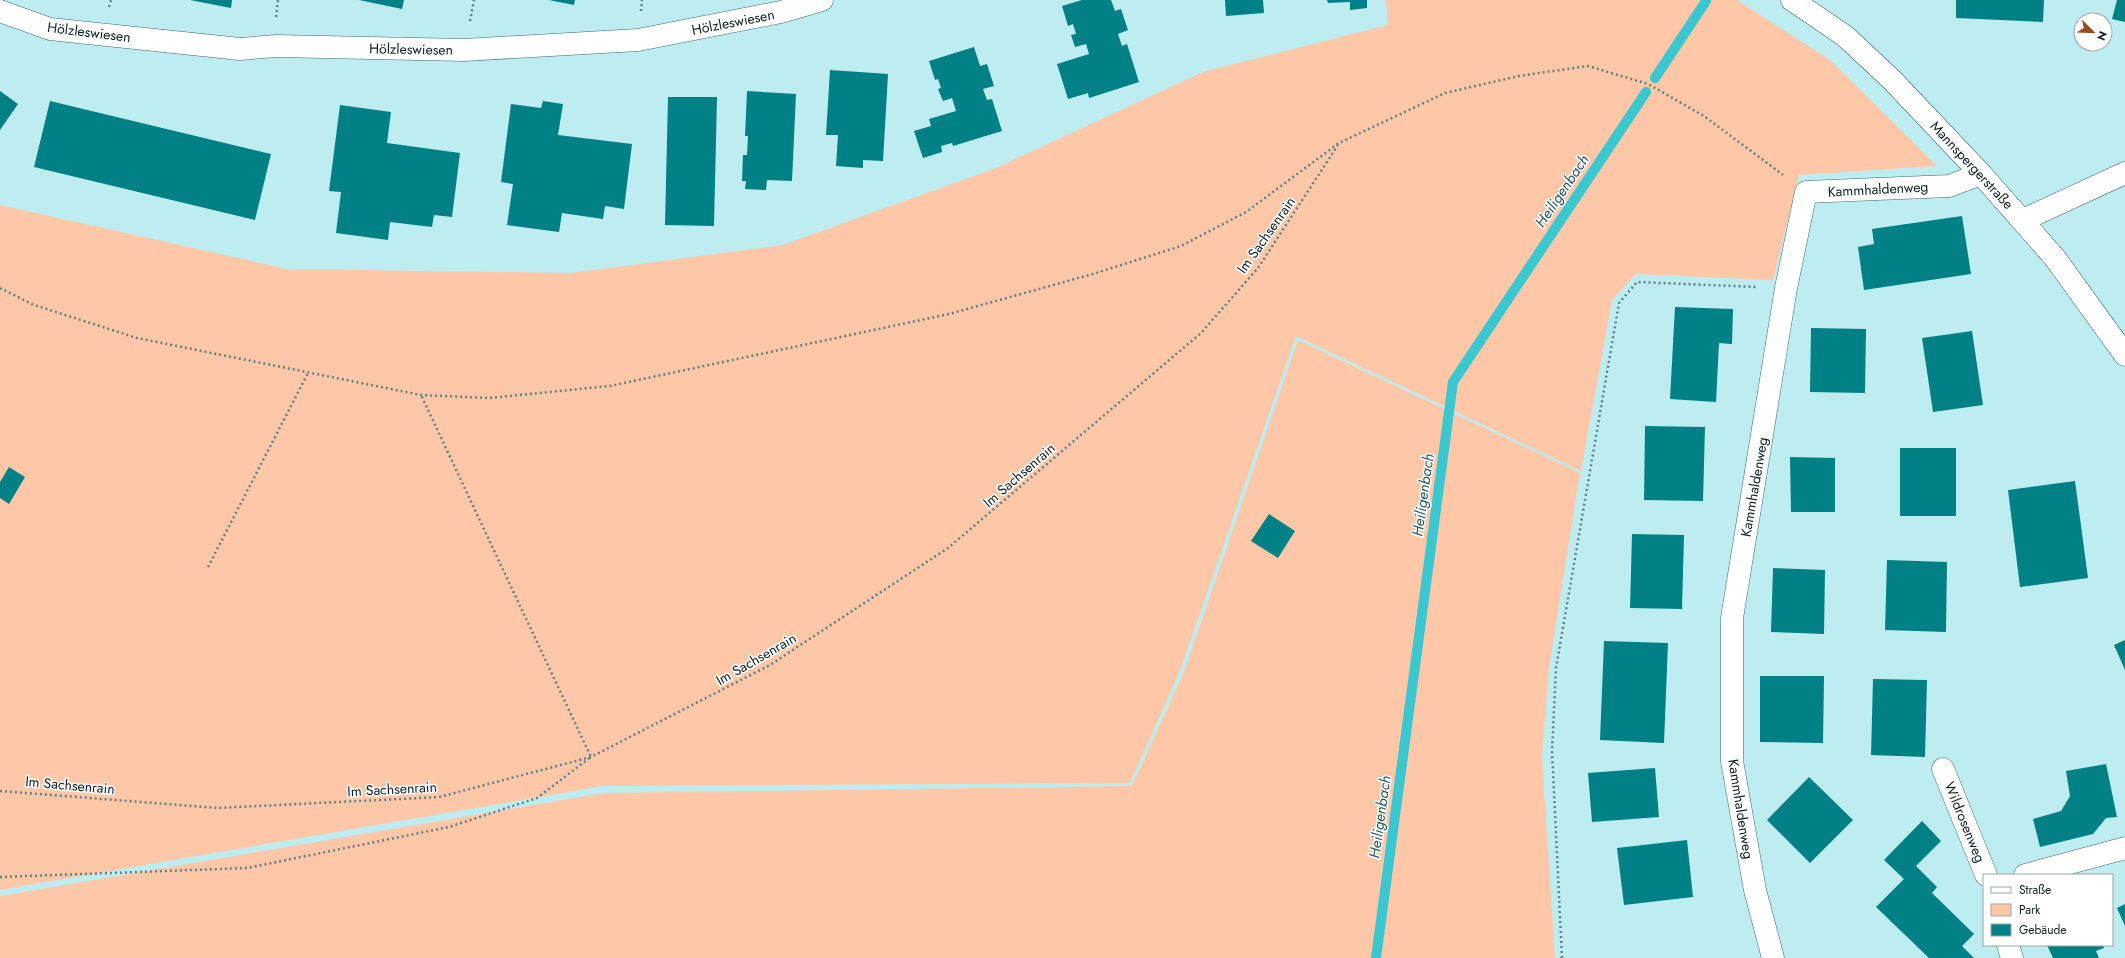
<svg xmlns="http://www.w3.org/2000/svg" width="2125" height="958" viewBox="0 0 2125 958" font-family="Jost,sans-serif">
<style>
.green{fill:#fec7a8}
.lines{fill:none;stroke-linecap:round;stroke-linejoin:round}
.stream{stroke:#3ac7cf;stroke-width:10}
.building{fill:#018086}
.minor-casing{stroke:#3c686b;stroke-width:23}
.tertiary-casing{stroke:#3c686b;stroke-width:23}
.path{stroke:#618183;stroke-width:2.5;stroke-dasharray:2 3;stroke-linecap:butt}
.minor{stroke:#fff;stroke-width:22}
.tertiary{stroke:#fff;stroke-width:22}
.labels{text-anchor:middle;stroke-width:3;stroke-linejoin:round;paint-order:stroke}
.street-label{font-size:14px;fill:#0c1f20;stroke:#fff}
.water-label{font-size:15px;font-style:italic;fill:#235b5e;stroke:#fff}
</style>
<rect width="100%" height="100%" fill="#bdedf0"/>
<path class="green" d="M1386 0H1737L1830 60 1937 166 1799 175 1773 280 1636 274 1612 300 1581 471 1296 336 1180 671 1130 783 602 786 0 890V205L287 269 571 273 783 245 996 168 1203 72 1388 25Z
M1298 340 1580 473 1549 667 1542 756 1555 958H0V896L603 793 1132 786 1184 672Z"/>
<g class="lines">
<path class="stream" d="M1655 78 1706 1
M1376 958 1453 382 1646 92"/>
</g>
<path class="building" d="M190 0H232L231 8Z
M359 0H404L402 9Z
M549 0H575L574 5Z
M1082 0H1111L1115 11 1121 9 1128 30 1118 34 1122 46 1127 44 1139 82 1089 98 1088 93 1068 99 1057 64 1089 54 1086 44 1075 47 1071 35 1076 34 1073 24 1068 26 1062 6Z
M1225 0H1263L1264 13 1226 16Z
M1327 0H1367V8L1350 10V2L1328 3Z
M1956 0H2044L2043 22 1956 18Z
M2117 0H2125V22L2112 19Z
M974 47 980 66 987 64 994 86 983 89 987 100 992 99 1002 131 953 146 952 143 941 146 942 152 923 158 914 131 931 126 929 119 956 111 952 98 943 101 938 89 941 88 938 79 935 80 929 61Z
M830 70 888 74 883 161 863 160V168L836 166 838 135H826Z
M0 91 18 104 0 130Z
M747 91 796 94 792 181 767 180 766 190 745 189 746 181H742L743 155H747L748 136H745Z
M668 97H717L714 226 665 225Z
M50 101 271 154 255 220 34 167Z
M543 101 563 104 558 135 632 144 624 209 605 206 603 219 562 213 559 232 507 225 513 184 501 182 511 104 541 108Z
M340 105 391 112 387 143 460 153 452 217 434 215 432 227 390 222 388 240 336 233 341 192 329 191Z
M1962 216 1971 274 1864 290 1858 247 1874 244 1872 229Z
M1675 307 1733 309 1732 344 1719 343 1716 402 1670 399Z
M1811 328 1866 329 1865 393 1810 392Z
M1972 331 1983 405 1933 412 1922 338Z
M1645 426 1705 427 1703 501 1644 500Z
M1900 448H1956V516H1900Z
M1790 457 1835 458V512H1791Z
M9 467 25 477 9 504 0 498V482Z
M2075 481 2088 578 2020 587 2008 490Z
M1269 514 1295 531 1278 558 1251 541Z
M1632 534 1684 535 1682 609 1630 608Z
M1887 560 1947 562 1946 632 1885 630Z
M1773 568 1825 570 1824 634 1771 632Z
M2125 640V670L2114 645Z
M1604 641 1668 643 1664 743 1600 740Z
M1760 676H1824L1823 743 1760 742Z
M1873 679 1927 680 1925 757 1871 755Z
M2106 764 2117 817 2106 818 2093 834 2040 847 2033 819 2061 811 2070 796 2066 771Z
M1655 768 1659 817 1592 822 1588 773Z
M1809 777 1853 820 1810 863 1767 820Z
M1922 821 1941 841 1916 866 1937 887 1932 893 1974 934 1962 946 1974 958H1929L1876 907 1904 879 1884 860Z
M1687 840 1693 897 1624 905 1617 848Z
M2125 904V926L2117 908Z
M2047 945H2103L2104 948 2096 951 2099 958H2053Z"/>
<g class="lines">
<g class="minor-casing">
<path id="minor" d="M0 11 50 29 240 49 276 46 464 50 638 40 781 12 822 0
M2023 220 2125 173
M1943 769 1986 875
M2025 875 2125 848
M2008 945 2012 958
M1773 958 1755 890 1732 761V618L1786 288 1806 192 1949 186 1981 174"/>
</g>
<g class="tertiary-casing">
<path id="tertiary" d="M1792 0 1845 36 1892 80 1981 174 2055 258 2125 355"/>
</g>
<path class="path" d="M109 7 111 0
M641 11 642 0
M276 17 278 0
M470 21 474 0
M0 288 34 305 137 338 421 395 489 398 610 386 949 314 1093 274 1181 246 1246 212 1339 143 1445 93 1519 76 1588 66 1648 84 1704 116 1783 175
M208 567 308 373
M0 791 218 808 439 797 591 757 770 665 948 548 1201 333 1258 268 1338 145
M0 877 247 868 449 827 537 798 591 757 421 395
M1562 958 1552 751 1556 668 1619 303 1637 282 1758 287"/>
<use href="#minor" class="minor"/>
<use href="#tertiary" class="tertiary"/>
</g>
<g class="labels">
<g class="street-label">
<text transform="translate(733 22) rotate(-11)" y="5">Hölzleswiesen</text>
<text transform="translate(89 32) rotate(7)" y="5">Hölzleswiesen</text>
<text transform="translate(411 49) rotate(1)" y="5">Hölzleswiesen</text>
<text transform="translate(1972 165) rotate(47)" y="5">Mannspergerstraße</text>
<text transform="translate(1878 189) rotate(-3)" y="5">Kammhaldenweg</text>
<text transform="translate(1266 235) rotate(-55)" y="5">Im Sachsenrain</text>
<text transform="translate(1019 475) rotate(-41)" y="5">Im Sachsenrain</text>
<text transform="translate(1754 487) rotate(-80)" y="5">Kammhaldenweg</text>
<text transform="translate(756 659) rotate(-30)" y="5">Im Sachsenrain</text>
<text transform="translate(70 785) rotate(5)" y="5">Im Sachsenrain</text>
<text transform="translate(392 789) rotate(-3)" y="5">Im Sachsenrain</text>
<text transform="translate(1741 809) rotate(81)" y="5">Kammhaldenweg</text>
<text transform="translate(1965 822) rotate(68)" y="5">Wildrosenweg</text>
</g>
<g class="water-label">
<text transform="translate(1562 191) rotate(-56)" y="5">Heiligenbach</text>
<text transform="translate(1423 495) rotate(-82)" y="5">Heiligenbach</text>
<text transform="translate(1380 817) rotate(-82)" y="5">Heiligenbach</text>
</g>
</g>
<rect x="1983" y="874" width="130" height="72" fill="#ffffff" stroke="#9ea5a6"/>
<rect x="1991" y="887" width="20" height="6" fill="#ffffff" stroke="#9ea5a6"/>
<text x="2019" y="894" font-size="12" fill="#0c1f20">Straße</text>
<rect x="1991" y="904" width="20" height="12" fill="#fec7a8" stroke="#9ea5a6"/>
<text x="2019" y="914" font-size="12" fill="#0c1f20">Park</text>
<rect x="1991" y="924" width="20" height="12" fill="#018086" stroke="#9ea5a6"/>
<text x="2019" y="934" font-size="12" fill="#0c1f20">Gebäude</text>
<g transform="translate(2093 32) rotate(113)"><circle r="19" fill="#ffffff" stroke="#9ea5a6"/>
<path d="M0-3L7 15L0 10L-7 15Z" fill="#924e20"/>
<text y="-6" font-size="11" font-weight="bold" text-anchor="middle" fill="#0c1f20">N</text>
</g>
</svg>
